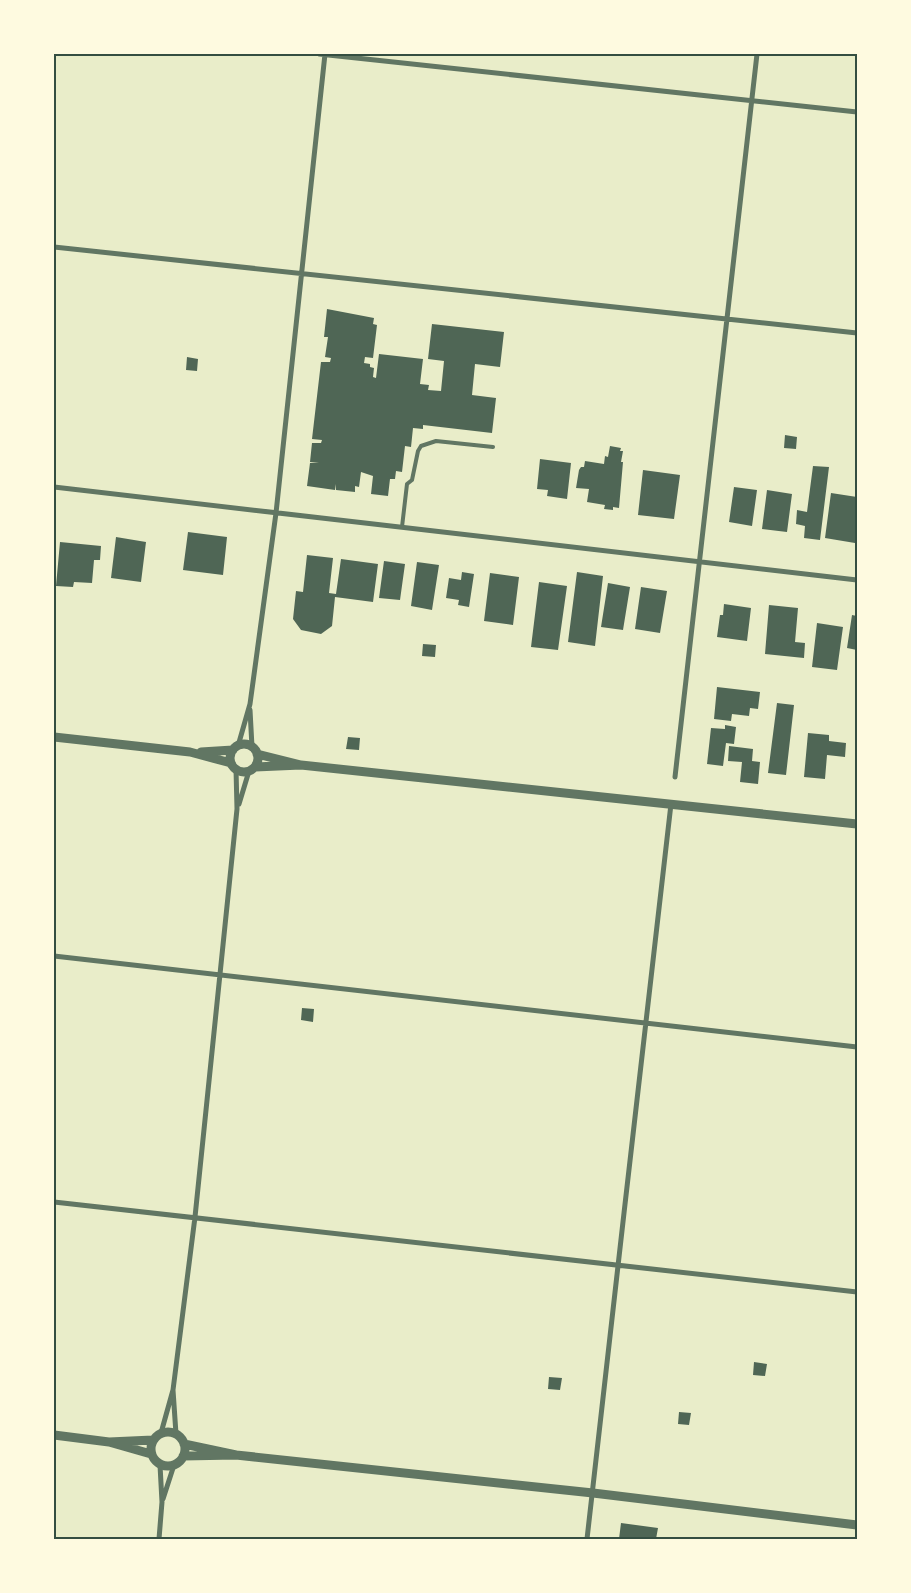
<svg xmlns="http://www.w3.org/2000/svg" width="911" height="1593" viewBox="0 0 911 1593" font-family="'Public Sans',sans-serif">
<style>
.building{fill:#4f6655}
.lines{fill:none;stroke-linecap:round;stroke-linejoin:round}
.service{stroke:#617663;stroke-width:4}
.minor{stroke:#617663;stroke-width:5}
.tertiary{stroke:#617663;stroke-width:9}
.neatline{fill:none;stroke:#344e41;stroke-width:2}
</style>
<rect width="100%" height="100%" fill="#e9edc9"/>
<path class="building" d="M327 309 374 318 373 324 377 325 373 358 365 357 364 363 370 364V367L374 368 373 377 376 378 379 354 423 359 420 384 429 385 428 390 441 391 444 361 428 359 432 324 504 332 500 367 475 364 472 395 496 398 492 433 423 425V429L413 428 411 447 405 446 402 472 396 471 395 479H390L388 496 371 494 373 476 361 472 359 487 355 486V492L336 490 335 484V490L307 486 310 463H319L310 462 312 443H321L322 440 312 439 321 362H330L331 358 325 357 328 337H324Z
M187 357 198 359 197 371 186 370Z
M785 435 797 437 796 449 784 448Z
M610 446 621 448 620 451H623L621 462H623L619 508 613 507V510L604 509 605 505 587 502 589 489 576 488 579 470 581 467H584L585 461 604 464 605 456 608 457Z
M540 459 571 463 567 499 547 496 548 490 537 489Z
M813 466 829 467 820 540 804 538 805 526 796 524 797 510 807 512Z
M643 470 680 475 674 519 638 515Z
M734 487 757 490 752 526 729 522Z
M767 490 792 494 787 532 762 529Z
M831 493 857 497 855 543 825 538Z
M188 532 227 537 223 575 183 570Z
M116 537 146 542 141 582 111 578Z
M60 542 101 546 100 560H94L92 583 74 582 73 587 56 586Z
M307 555 333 558 329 593 336 594 341 559 378 564 373 602 335 597 332 626 321 634 301 630 293 619 296 591 303 592Z
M384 561 405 564 400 600 379 598Z
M417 562 439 565 432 610 411 606Z
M462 572 474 574 469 607 458 605 459 600 446 598 449 578 461 580Z
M577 572 603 576 595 646 568 642Z
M490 573 519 577 513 625 484 621Z
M539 582 567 586 558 650 531 647Z
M608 583 630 587 623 630 601 627Z
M641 587 667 591 660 633 635 629Z
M724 604 751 608 747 641 717 637 720 615H723Z
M769 605 798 608 795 642 805 643 804 658 765 654Z
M852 615 857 616V650L847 648Z
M817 623 843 627 837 670 812 667Z
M423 644 436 645 435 657 422 656Z
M717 687 760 692 758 709 750 708 749 716 732 714 731 721 714 719Z
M777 703 794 705 786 775 768 773Z
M725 725 736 727 734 744 726 743 723 766 707 764 711 728 725 729Z
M808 733 829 735V741L846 743 845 757 827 755 825 779 804 777Z
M348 737 360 738 359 750 346 749Z
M729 746 753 749 752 761 760 762 758 784 740 782 742 762 728 761Z
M302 1008 314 1009 313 1022 301 1020Z
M754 1362 767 1364 765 1376 753 1375Z
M549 1377 562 1378 560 1390 548 1389Z
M679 1412 691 1413 689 1425 678 1424Z
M621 1523 658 1528 656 1539H619Z"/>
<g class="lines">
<path class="service" d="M402 527 407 484 412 480 418 451 421 446 436 441 493 447"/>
<path class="minor" d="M319 54 857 112
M54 247 857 333
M54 487 857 580
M250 710 252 747
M238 746 250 704 276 513 325 54
M675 777 757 54
M239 804 249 771
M54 956 857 1047
M54 1202 857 1292
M173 1390 195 1217 237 809 236 769
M161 1433 173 1390 176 1434
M163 1499 174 1465
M159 1539 162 1502 160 1465
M587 1539C616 1294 641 1049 671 804"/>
<path class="tertiary" d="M54 737 190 752 231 763
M230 758a14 14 0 1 1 28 0a14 14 0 1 1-28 0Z
M201 752 233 750
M301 765 857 824
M255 767 301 765 257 754
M151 1449a17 17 0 1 1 34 0a17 17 0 1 1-34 0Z
M54 1435 109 1442
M151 1454 109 1442 153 1440
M236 1455 593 1493 857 1525
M183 1456 236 1455 184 1444"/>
</g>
<rect width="911" height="1593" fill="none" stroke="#fefae0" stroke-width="110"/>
<rect x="55" y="55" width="801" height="1483" class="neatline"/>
</svg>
